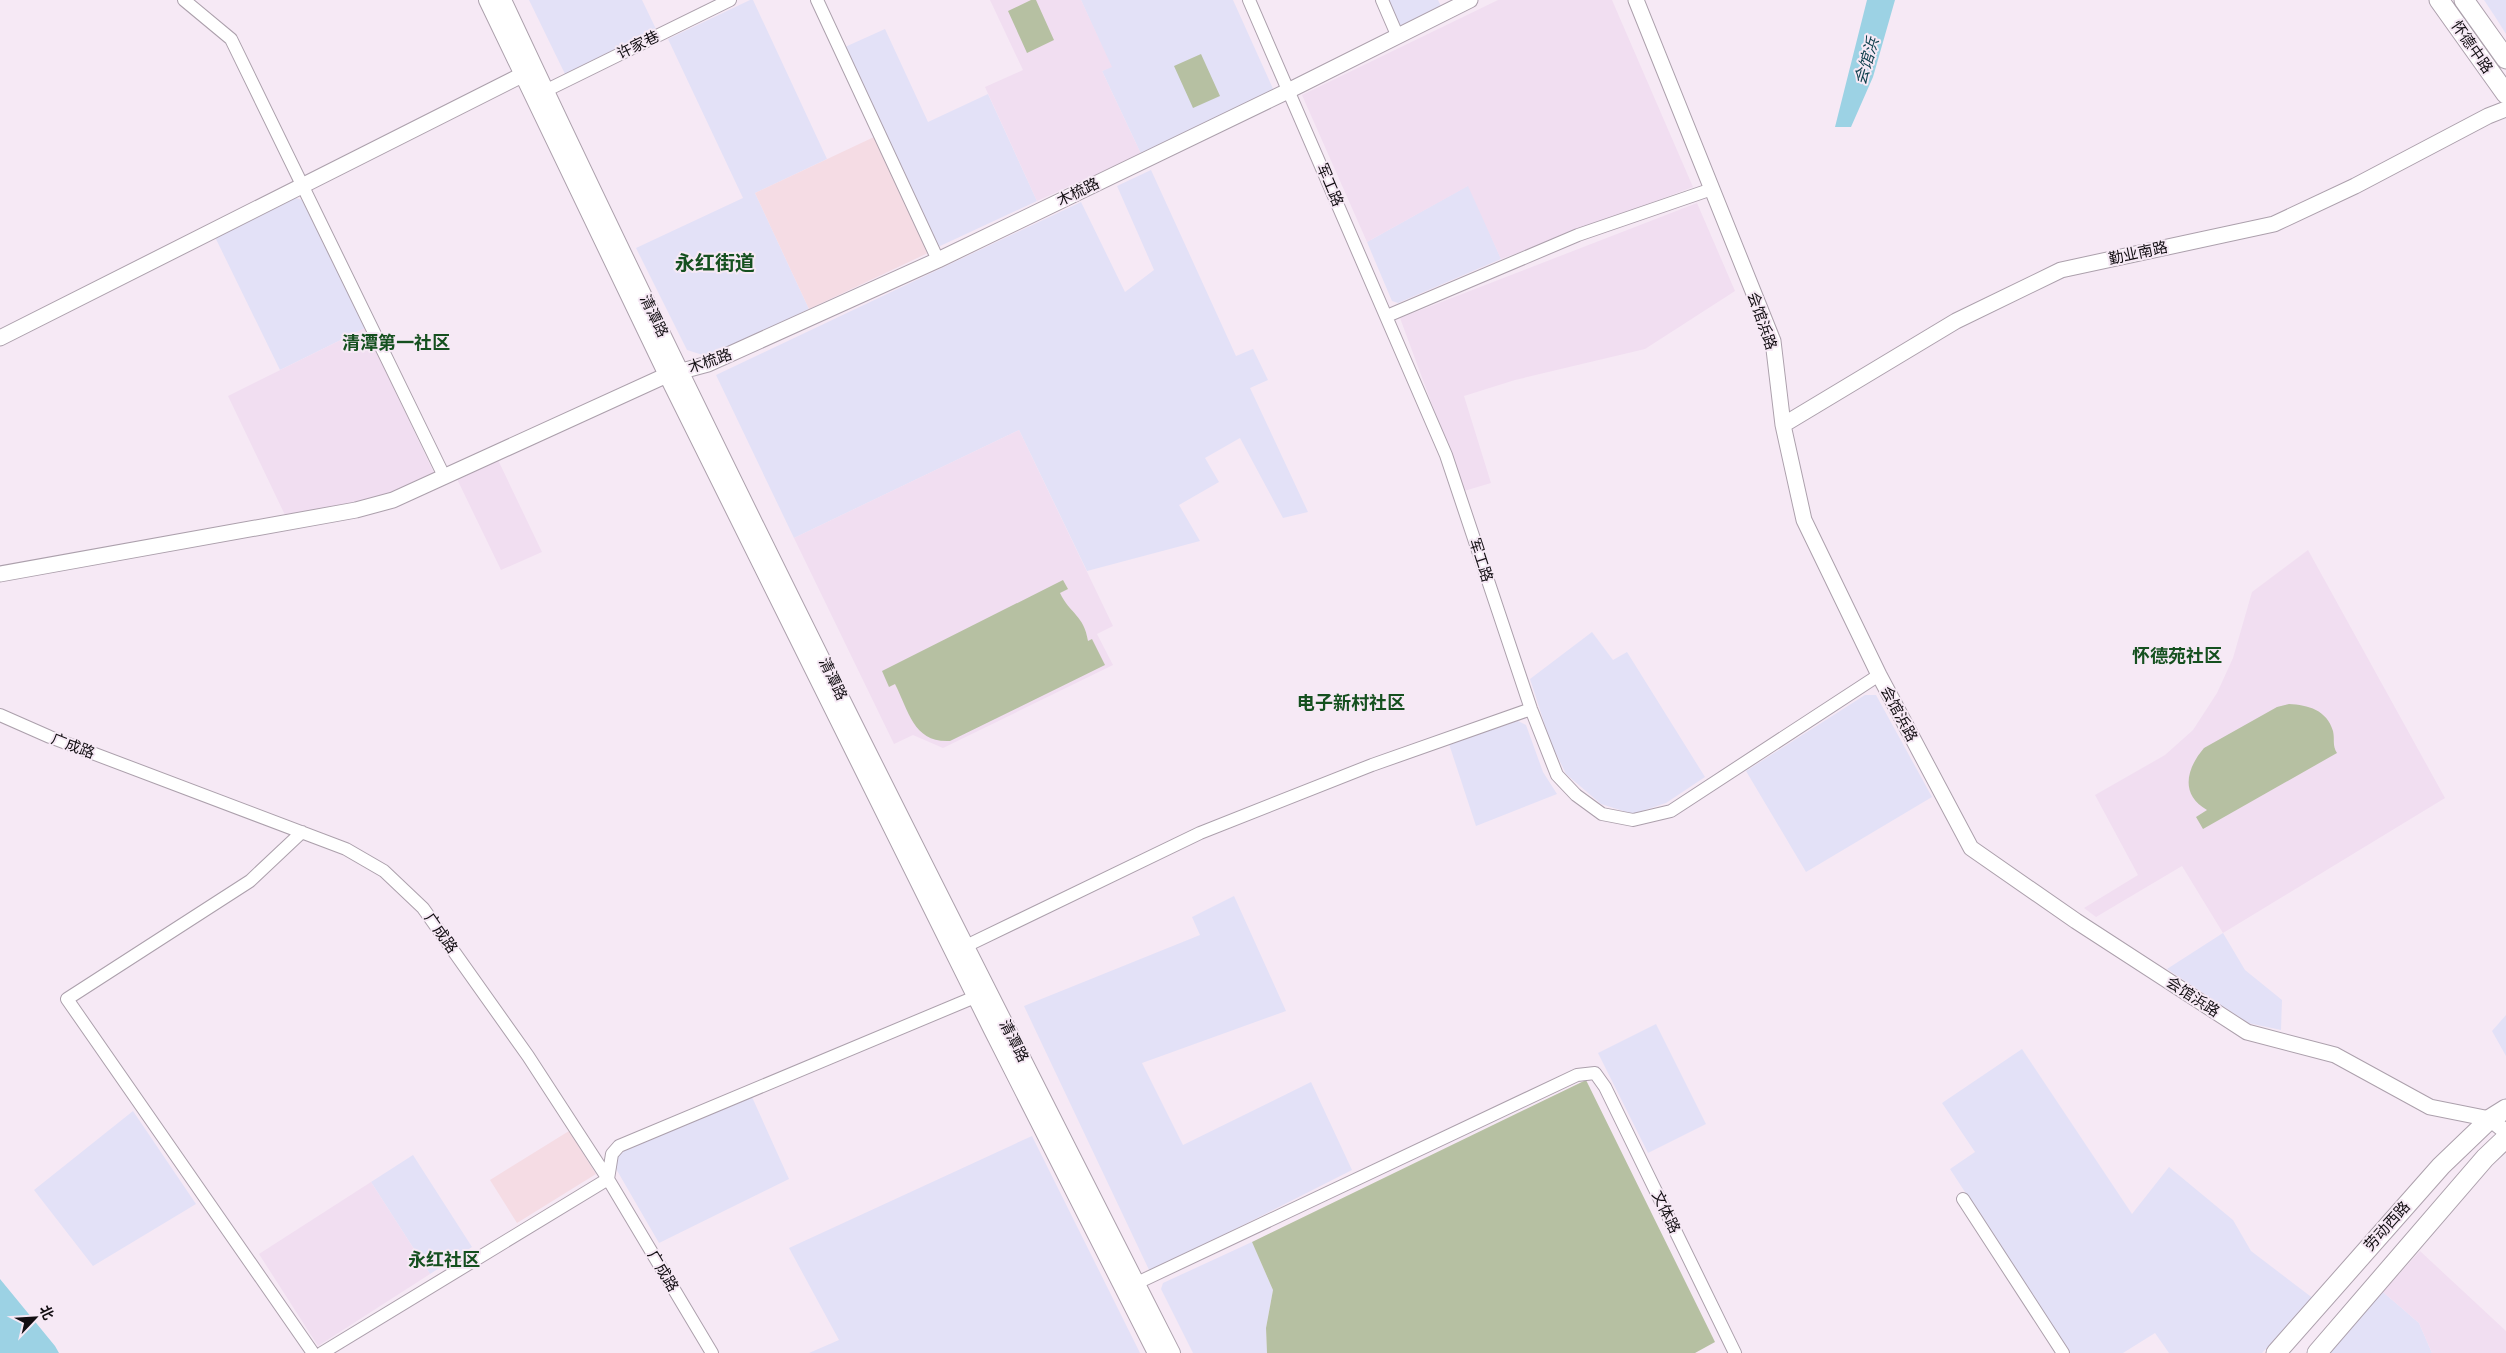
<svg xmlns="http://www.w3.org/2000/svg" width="2506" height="1353" viewBox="0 0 2506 1353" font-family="'Source Sans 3','Noto Sans SC',sans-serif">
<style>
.commercial{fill:#e3e1f7}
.built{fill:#f1def1}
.medical{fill:#f5dce4}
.green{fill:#b6c0a2}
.water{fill:#9cd2e4}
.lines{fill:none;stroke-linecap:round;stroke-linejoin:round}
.minor-casing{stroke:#aca0ac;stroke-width:14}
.tertiary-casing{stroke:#aca0ac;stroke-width:17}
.secondary-casing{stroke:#aca0ac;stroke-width:18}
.primary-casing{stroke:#aca0ac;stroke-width:21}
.minor{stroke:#fff;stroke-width:12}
.tertiary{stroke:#fff;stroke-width:15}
.secondary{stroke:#fff;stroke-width:16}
.primary{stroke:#fff;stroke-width:19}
.labels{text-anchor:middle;stroke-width:4;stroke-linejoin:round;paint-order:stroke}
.street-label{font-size:15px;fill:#120e12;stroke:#f6e9f5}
.water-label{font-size:16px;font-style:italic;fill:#0e3f4c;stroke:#f6e9f5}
.quarter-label{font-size:18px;font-weight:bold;fill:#15501f;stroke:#f6e9f5}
.district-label{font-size:20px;font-weight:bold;fill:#15501f;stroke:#f6e9f5}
</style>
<rect width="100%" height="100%" fill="#f6e9f5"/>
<path class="commercial" d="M529 0H642L656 29 565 74Z
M750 0H753L827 159 755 193 809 309 709 357 687 350 636 248 743 198 668 39Z
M1081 0H1233L1274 91 1141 154 1102 71 1111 67Z
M1386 0H1438L1441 6 1398 28Z
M2484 0H2506V34L2494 15Z
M885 29 928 122 988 94 1037 201 938 247 845 47Z
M1151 170 1236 356 1253 349 1268 380 1250 388 1308 512 1283 518 1240 438 1205 458 1219 482 1179 505 1200 541 1087 571 1019 430 794 538 716 375 1081 202 1125 292 1154 270 1117 186Z
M1469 185 1501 259 1398 303 1392 301 1367 242Z
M293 197 302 200 365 328 280 370 215 237Z
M1592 632 1613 660 1627 652 1705 777 1666 803 1633 814 1601 804 1566 774 1550 741 1530 679Z
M1865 695H1876L1932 797 1806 872 1746 771Z
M1518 721 1526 725 1543 772 1557 794 1476 826 1449 744Z
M1234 896 1286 1011 1142 1063 1183 1145 1311 1082 1352 1170 1150 1272 1024 1006 1200 935 1192 917Z
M2223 933 2245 970 2282 1000 2281 1030 2248 1023 2167 969Z
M2506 1015V1056L2492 1031Z
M1656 1024 1706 1124 1648 1153 1598 1053Z
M2022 1049 2132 1214 2169 1167 2233 1220 2251 1251 2314 1299 2262 1353H2169L2155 1333 2123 1353H2070L1950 1169 1975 1152 1942 1103Z
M752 1097 789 1179 659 1243 615 1167 616 1158 629 1147Z
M133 1111 196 1204 93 1266 34 1190Z
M1032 1136 1140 1353H809L839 1340 789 1248Z
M413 1155 472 1247 430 1274 371 1182Z
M1252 1242 1273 1290 1266 1328 1267 1353H1193L1161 1289 1163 1283Z
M2383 1292 2419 1323 2432 1353H2328Z"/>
<path class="built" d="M990 0H1081L1112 67 1102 71 1141 154 1037 201 985 87 1023 70Z
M1498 0H1612L1693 187 1501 259 1468 186 1367 242 1302 95Z
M1697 203 1735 291 1645 349 1515 380 1464 396 1491 483 1464 491 1400 318Z
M365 328 434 473 386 496 355 505 285 515 228 396Z
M1019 430 1113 626 1097 634 1113 665 943 748 913 735 894 744 794 538Z
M498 460 542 552 501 570 457 479Z
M2308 550 2445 798 2223 933 2182 866 2096 917 2084 908 2138 875 2095 795 2165 755 2193 730 2217 693 2233 658 2252 592Z
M371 1182 430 1274 318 1346 259 1254Z
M2420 1251 2506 1331V1353H2432L2419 1323 2383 1292Z"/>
<path class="medical" d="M874 137 928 253 809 309 755 193Z
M569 1131 596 1174 517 1223 490 1180Z"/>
<path class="green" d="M1031 0H1036L1054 40 1027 53 1008 11Z
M1201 54 1220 96 1193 108 1174 66Z
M1063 580 1068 589 1060 593C1070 614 1084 615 1088 641L1092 639 1105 665 950 741C914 743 909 712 895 684L889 687 882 671Z
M2289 704C2308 705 2327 710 2333 731 2335 740 2332 745 2337 753L2203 829 2196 817 2207 810C2180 795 2186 769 2204 748L2277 707Z
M1586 1080 1715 1342 1695 1353H1267L1266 1328 1273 1290 1252 1242Z"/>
<path class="water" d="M1867 0H1895L1873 77 1851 127H1835Z
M0 1279 55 1346 59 1353H0Z"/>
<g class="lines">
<g class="minor-casing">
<path id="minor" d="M184 0 231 39 444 476
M817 0 938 260
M1249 0 1446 455 1531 709 1557 775 1576 795 1602 814 1633 820 1671 811 1879 675
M1382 0 1398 37
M545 91 730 0
M1387 316 1578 235 1712 189
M0 715 50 737 346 849 384 871 423 908 528 1056 608 1179 712 1353
M302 832 250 881 67 999 313 1353
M966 946 1200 833 1372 765 1531 709
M1963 1199 2063 1353
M1137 1283 1577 1075 1595 1073 1605 1087 1735 1353
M322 1353 608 1179 612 1154 619 1146 975 997"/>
</g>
<g class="tertiary-casing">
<path id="tertiary" d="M1636 0 1773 341 1783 425 1804 520 1879 675 1971 848 2076 921 2247 1032 2335 1055 2430 1107 2490 1119 2506 1132
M0 338 522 75
M1783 425 1956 321 2061 270 2274 224 2355 186 2488 116 2506 109
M0 574 356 510 393 500 667 375 708 364 938 260 1290 90 1470 0"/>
</g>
<g class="secondary-casing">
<path id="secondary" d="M487 0 667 375 992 1030 1156 1353
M503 0C716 456 944 905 1172 1353"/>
</g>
<g class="primary-casing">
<path id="primary" d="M2439 0 2506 94
M2464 0 2506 59
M2276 1353 2441 1166 2490 1119 2506 1109
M2317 1353 2485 1158 2506 1138"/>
</g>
<use href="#minor" class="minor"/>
<use href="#tertiary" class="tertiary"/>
<use href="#secondary" class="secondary"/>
<use href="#primary" class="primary"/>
</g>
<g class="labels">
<g class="street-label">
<text transform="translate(638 45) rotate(-26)" y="5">许家巷</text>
<text transform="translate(2472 47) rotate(55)" y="5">怀德中路</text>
<text transform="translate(1330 185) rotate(67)" y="5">军工路</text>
<text transform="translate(1078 192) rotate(-26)" y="5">木梳路</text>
<text transform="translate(2138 253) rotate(-12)" y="5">勤业南路</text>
<text transform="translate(654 316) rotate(64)" y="5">清潭路</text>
<text transform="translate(1762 321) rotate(71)" y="5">会馆浜路</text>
<text transform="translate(710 361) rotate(-19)" y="5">木梳路</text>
<text transform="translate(1481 560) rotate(72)" y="5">军工路</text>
<text transform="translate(833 679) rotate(64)" y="5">清潭路</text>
<text transform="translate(1899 714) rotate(62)" y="5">会馆浜路</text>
<text transform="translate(73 746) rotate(21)" y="5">广成路</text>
<text transform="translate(441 933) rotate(55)" y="5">广成路</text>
<text transform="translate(2193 997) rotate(33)" y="5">会馆浜路</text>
<text transform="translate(1014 1041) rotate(63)" y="5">清潭路</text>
<text transform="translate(1666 1212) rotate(64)" y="5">文体路</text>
<text transform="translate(2387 1226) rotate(-48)" y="5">劳动西路</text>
<text transform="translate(663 1271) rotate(59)" y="5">广成路</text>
</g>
<g class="water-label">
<text transform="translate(1866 61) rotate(-73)" y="6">会馆浜</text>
</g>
<g class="quarter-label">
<text x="396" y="349">清潭第一社区</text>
<text x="2177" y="662">怀德苑社区</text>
<text x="1351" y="709">电子新村社区</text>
<text x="444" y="1266">永红社区</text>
</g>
<g class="district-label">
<text x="715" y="270">永红街道</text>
</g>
</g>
<g transform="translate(35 1318) rotate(65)" stroke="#f6e9f5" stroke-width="4" paint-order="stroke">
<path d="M0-4L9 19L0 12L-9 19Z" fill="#120e12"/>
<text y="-8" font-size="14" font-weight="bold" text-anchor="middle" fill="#120e12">北</text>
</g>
</svg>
